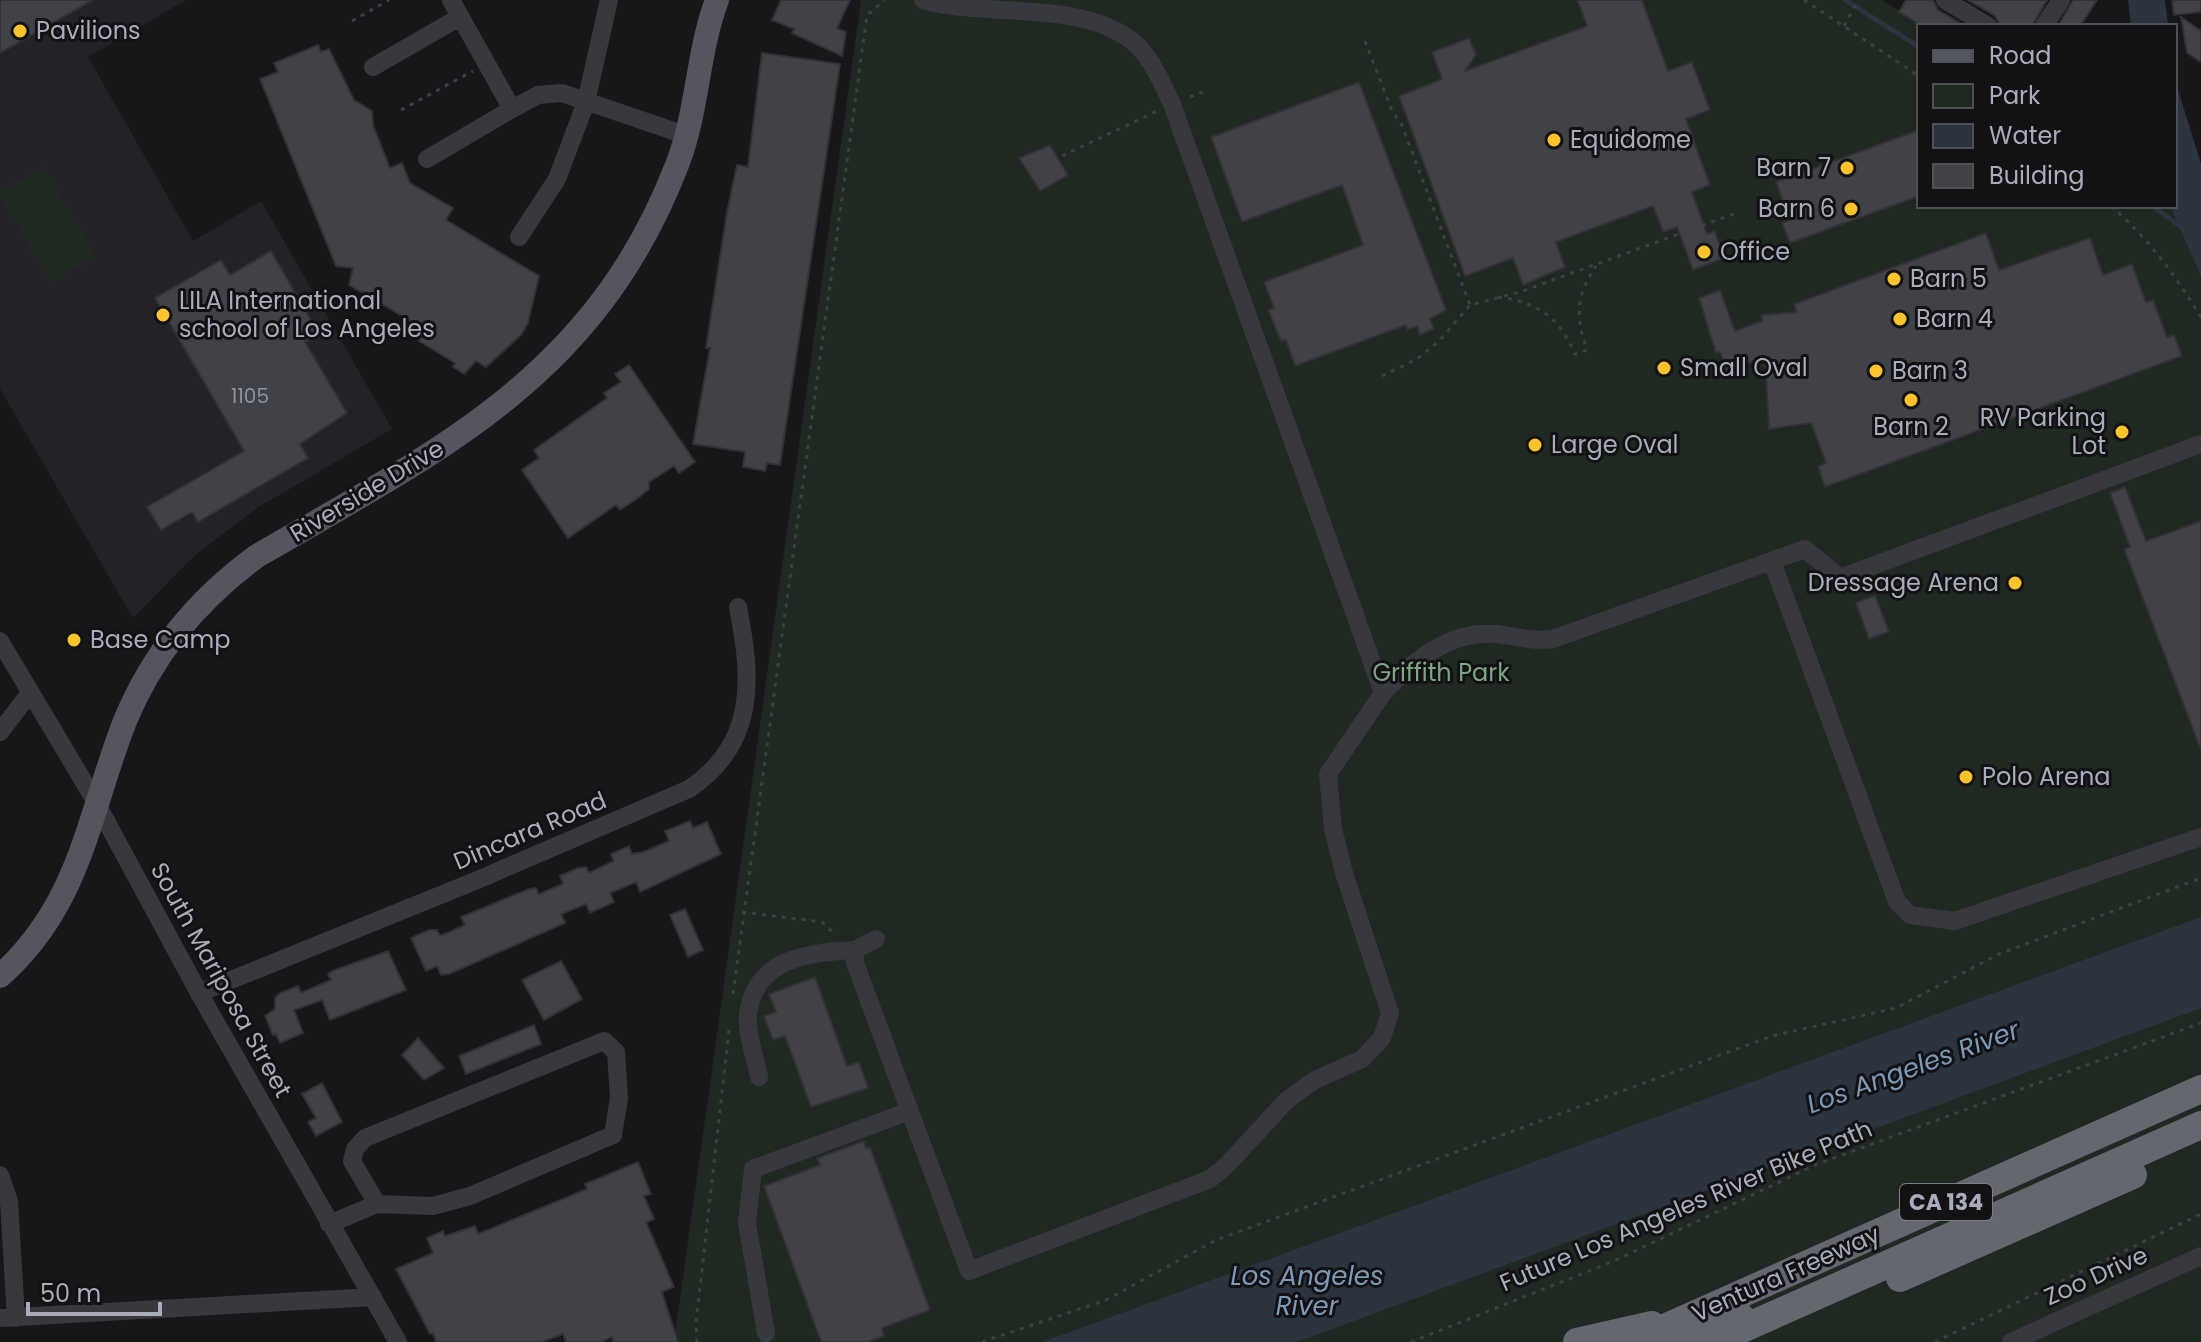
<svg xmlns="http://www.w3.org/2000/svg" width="2201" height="1342" viewBox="0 0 2201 1342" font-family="Poppins,sans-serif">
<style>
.built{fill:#232327}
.green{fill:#1f2821}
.water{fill:#2c353f}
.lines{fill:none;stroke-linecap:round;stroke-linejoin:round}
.stream{stroke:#2c353f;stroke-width:5}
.building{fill:#414247;stroke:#313136;stroke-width:2}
.path{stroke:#3e4046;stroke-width:3;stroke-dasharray:4 6;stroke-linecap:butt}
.minor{stroke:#38393f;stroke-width:18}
.major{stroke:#54555e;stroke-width:24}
.highway{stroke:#646670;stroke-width:28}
.poi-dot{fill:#fec42b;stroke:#121215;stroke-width:3}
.labels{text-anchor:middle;stroke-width:6;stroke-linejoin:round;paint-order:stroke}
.number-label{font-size:20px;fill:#8f929d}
.shield{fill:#121215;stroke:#7c7e88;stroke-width:2}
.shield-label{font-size:22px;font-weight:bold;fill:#a9adba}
.poi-label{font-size:24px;fill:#a9adba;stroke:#121215;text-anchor:start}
.street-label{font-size:24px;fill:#a9adba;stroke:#121215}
.park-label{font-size:24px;fill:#7ea683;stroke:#121215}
.water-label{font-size:26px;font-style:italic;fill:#7d99b7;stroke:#121215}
</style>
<rect width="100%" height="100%" fill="#17171a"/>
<path class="built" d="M0 0H186L88 57 193 241 261 201 392 429 257 508 193 557 133 618 0 389Z"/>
<path class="green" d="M861 0H1882L1922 26 1919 206H2175L2201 212V1342H674Z
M43 166 96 257 51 284 0 196V192Z"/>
<path class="water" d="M2128 0H2165L2168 26H2131Z
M2175 80 2201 164V276L2170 206H2175Z
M2201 917V1008L1297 1342H1043Z"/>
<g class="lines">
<path class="stream" d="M1845 0 1919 47
M2153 206 2184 229"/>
</g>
<path class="building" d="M0 0H93L0 53Z
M781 0H850L837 28 846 32 842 56 792 33 794 29 772 20Z
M1577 0H1642L1668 71 1692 62 1710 110 1686 119 1710 185 1692 192 1707 234 1715 231 1724 258 1693 270 1677 227 1663 232 1653 206 1556 242 1565 267 1523 285 1513 258 1465 276 1399 96 1442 79 1432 52 1469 38 1476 55 1465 71 1587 26Z
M1906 0H1933L1938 10 1965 26H1922L1899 12Z
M1968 0H2047L2032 26H2000L1995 16Z
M2073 0H2097L2080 26H2058Z
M2172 0H2201V12L2174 15Z
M2181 17 2201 31V62L2187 53Z
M318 45 321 52 329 49 354 100 372 111 373 125 390 168 402 163 410 183 453 208 446 220 539 276 528 323 521 335 486 367 476 361 464 374 453 367 455 363 419 341 426 330 349 285 353 268 336 266 260 79 278 72 274 63Z
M762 53 840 64 780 465 767 463 765 471 743 467 745 452 693 444 710 348H706L727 212 737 165 748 167Z
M1359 82 1446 310 1430 319 1434 329 1420 335 1417 326 1407 330 1406 325 1295 366 1286 340 1281 341 1268 310 1274 308 1264 282 1363 245 1342 185 1242 222 1211 137Z
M1919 130V196L1790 243 1782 223 1790 220 1776 182Z
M1050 145 1068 175 1040 191 1019 158Z
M1986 233 1999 270 2090 238 2103 275 2132 264 2146 302 2153 300 2167 337 2174 335 2182 356 1825 487 1818 466 1826 463 1811 423 1769 429 1765 357 1727 371 1720 352 1716 353 1699 298 1720 290 1735 331 1762 321V315L1797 312 1794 304Z
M271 251 319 334 305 342 347 413 300 444 308 458 198 522 192 512 161 530 147 507 244 451 155 298 221 260 230 275Z
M629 365 695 462 679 473 674 466 649 482V489L638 498 620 510 616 505 568 538 522 470 539 458 534 450 607 398 604 393 621 382 615 374Z
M2125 487 2146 541 2201 521V750L2124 549 2130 547 2110 493Z
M1875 595 1889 632 1869 639 1856 603Z
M690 821 693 828 707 822 721 854 640 892 636 882 610 893 614 902 590 913 586 904 561 914 565 923 449 974 441 975 437 966 426 971 411 938 429 930H437L440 936 465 925 461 917 529 889 536 888 539 894 563 884 560 876 578 868 586 867 589 873 614 861 611 854 629 846 632 854 643 852 669 841 665 831Z
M685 909 703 950 688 957 670 915Z
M388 951 406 990 330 1020 322 1000 294 1010 303 1033 280 1043 276 1034 273 1035 265 1016 275 1009V998L280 993 298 986 301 993 331 980 328 974 335 970Z
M561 961 582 999 544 1020 522 980Z
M815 977 847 1066 859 1062 868 1088 811 1107 785 1036 773 1040 764 1016 776 1012 769 994Z
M534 1025 541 1044 466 1074 459 1056Z
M418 1038 444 1068 424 1080 402 1055Z
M322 1083 342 1122 316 1136 308 1122 316 1118 302 1094Z
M864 1141 866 1148 870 1147 930 1310 882 1328 884 1336 867 1342H821L764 1186 820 1165 817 1158Z
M638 1162 651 1194 644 1196 654 1219 646 1222 674 1287 662 1292 678 1342H613L612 1337 601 1342H566L563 1334 542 1342H436L433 1333 430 1334 396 1269 433 1253 427 1238 443 1231 445 1236 475 1226 478 1234 587 1189 585 1184Z"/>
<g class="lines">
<path class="path" d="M1804 0 1919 76
M352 21 389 0
M1844 26 1858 0
M1365 41 1392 111 1401 123 1470 305
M1190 97 1205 91
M401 110 473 71
M1062 156 1157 111
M2111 206C2148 238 2175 275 2201 317
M1498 297C1538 302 1559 317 1575 354L1587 350C1575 316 1576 296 1596 266
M1382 376 1417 359 1439 341 1470 305 1520 292 1739 212
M742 912 822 922 834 933
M733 994 867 15 885 0
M697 1342 696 1323 729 1030
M982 1342 1106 1300 1216 1240 1772 1036 1896 1008 1999 954 2201 878
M1411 1342 1614 1261 1815 1165 2201 1023
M1935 1342 2201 1214"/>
<path class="minor" d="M451 0 512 109 538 95 562 93 688 136
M1945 0 1988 26
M2044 26 2061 0
M373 67 460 17
M427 159 512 109
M519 237 557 179 586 102 609 0
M1772 561 1897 902 1910 915 1955 921 2201 837
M0 641 97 804 199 993 398 1342
M1383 693C1413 661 1449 630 1496 634 1517 636 1532 642 1553 639L1805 549 1840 578 2201 444
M0 732 30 693
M876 939 855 950V963L969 1271 1210 1179 1226 1166 1287 1100 1315 1080 1362 1059 1382 1038 1390 1013 1344 873 1333 829 1328 774 1383 693 1172 104C1161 81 1150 53 1128 38 1074 0 986 18 923 0
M199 993 475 881 689 789C757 743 752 679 738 607
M759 1077C756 1059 746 1034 748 1015 754 958 810 952 855 950
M0 1175 9 1201 16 1318
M329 1224 377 1204 433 1206 470 1196 613 1135 619 1098 616 1052 604 1041 365 1138 355 1149 352 1161 377 1204
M0 1318 373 1297
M766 1333 747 1223 753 1169 910 1111
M2011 1342 2201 1256"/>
<path class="major" d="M0 976C81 904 88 815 125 721 153 653 198 599 257 556 441 449 595 377 677 165 698 112 697 53 717 0"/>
<path class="highway" d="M1900 1278 2133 1175
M1724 1337 2201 1125
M1577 1342 1652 1325
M1633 1342 2201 1089
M1681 1342 1740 1316"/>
</g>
<g class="poi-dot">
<circle cx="20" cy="31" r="8"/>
<circle cx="1554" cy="140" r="8"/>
<circle cx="1847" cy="168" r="8"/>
<circle cx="1851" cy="209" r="8"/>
<circle cx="1704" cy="252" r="8"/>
<circle cx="1894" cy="279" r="8"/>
<circle cx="163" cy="315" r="8"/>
<circle cx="1900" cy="319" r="8"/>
<circle cx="1664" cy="368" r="8"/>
<circle cx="1876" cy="371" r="8"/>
<circle cx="1911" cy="400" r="8"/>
<circle cx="2122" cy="432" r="8"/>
<circle cx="1535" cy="445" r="8"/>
<circle cx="2015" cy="583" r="8"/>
<circle cx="74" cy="640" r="8"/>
<circle cx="1966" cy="777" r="8"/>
</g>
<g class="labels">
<g class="number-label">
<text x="250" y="403">1105</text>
</g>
<rect class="shield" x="1900" y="1184" width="92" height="36" rx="6"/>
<g class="shield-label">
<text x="1946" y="1210">CA 134</text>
</g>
<g class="poi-label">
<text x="36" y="39">Pavilions</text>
<text x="1570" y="148">Equidome</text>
<text x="1831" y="176" text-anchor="end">Barn 7</text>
<text x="1835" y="217" text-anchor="end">Barn 6</text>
<text x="1720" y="260">Office</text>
<text x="1910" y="287">Barn 5</text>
<text x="179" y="309">LILA International<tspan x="179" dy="28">school of Los Angeles</tspan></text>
<text x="1916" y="327">Barn 4</text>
<text x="1680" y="376">Small Oval</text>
<text x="1892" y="379">Barn 3</text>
<text x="2106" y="426" text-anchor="end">RV Parking<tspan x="2106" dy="28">Lot</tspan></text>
<text x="1911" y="435" text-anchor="middle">Barn 2</text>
<text x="1551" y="453">Large Oval</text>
<text x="1999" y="591" text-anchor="end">Dressage Arena</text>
<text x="90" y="648">Base Camp</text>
<text x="1982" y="785">Polo Arena</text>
</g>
<g class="street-label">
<text transform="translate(367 491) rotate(-31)" y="8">Riverside Drive</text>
<text transform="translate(530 831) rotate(-23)" y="8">Dincara Road</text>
<text transform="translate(221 980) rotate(61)" y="8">South Mariposa Street</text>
<text transform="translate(1686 1206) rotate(-23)" y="8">Future Los Angeles River Bike Path</text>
<text transform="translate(1786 1274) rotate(-24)" y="8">Ventura Freeway</text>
<text transform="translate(2096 1276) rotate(-24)" y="8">Zoo Drive</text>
</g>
<g class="park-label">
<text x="1441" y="681">Griffith Park</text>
</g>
<g class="water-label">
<text transform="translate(1913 1067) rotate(-20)" y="9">Los Angeles River</text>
<text x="1307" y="1285">Los Angeles<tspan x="1307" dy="30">River</tspan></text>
</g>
</g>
<rect x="1917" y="24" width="260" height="184" fill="#121215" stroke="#4e5057" stroke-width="2"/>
<rect x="1933" y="50" width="40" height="12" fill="#54555e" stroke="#4e5057" stroke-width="2"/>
<text x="1989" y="64" font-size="24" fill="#a9adba">Road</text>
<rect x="1933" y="84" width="40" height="24" fill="#1f2821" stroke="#4e5057" stroke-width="2"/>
<text x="1989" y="104" font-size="24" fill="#a9adba">Park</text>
<rect x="1933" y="124" width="40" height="24" fill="#2c353f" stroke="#4e5057" stroke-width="2"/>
<text x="1989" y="144" font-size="24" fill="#a9adba">Water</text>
<rect x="1933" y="164" width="40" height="24" fill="#414247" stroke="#4e5057" stroke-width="2"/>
<text x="1989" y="184" font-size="24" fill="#a9adba">Building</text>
<path d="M28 1302v12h132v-12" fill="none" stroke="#a9adba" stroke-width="4"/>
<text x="40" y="1302" font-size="24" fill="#a9adba" stroke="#121215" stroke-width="6" paint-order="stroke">50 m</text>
</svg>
